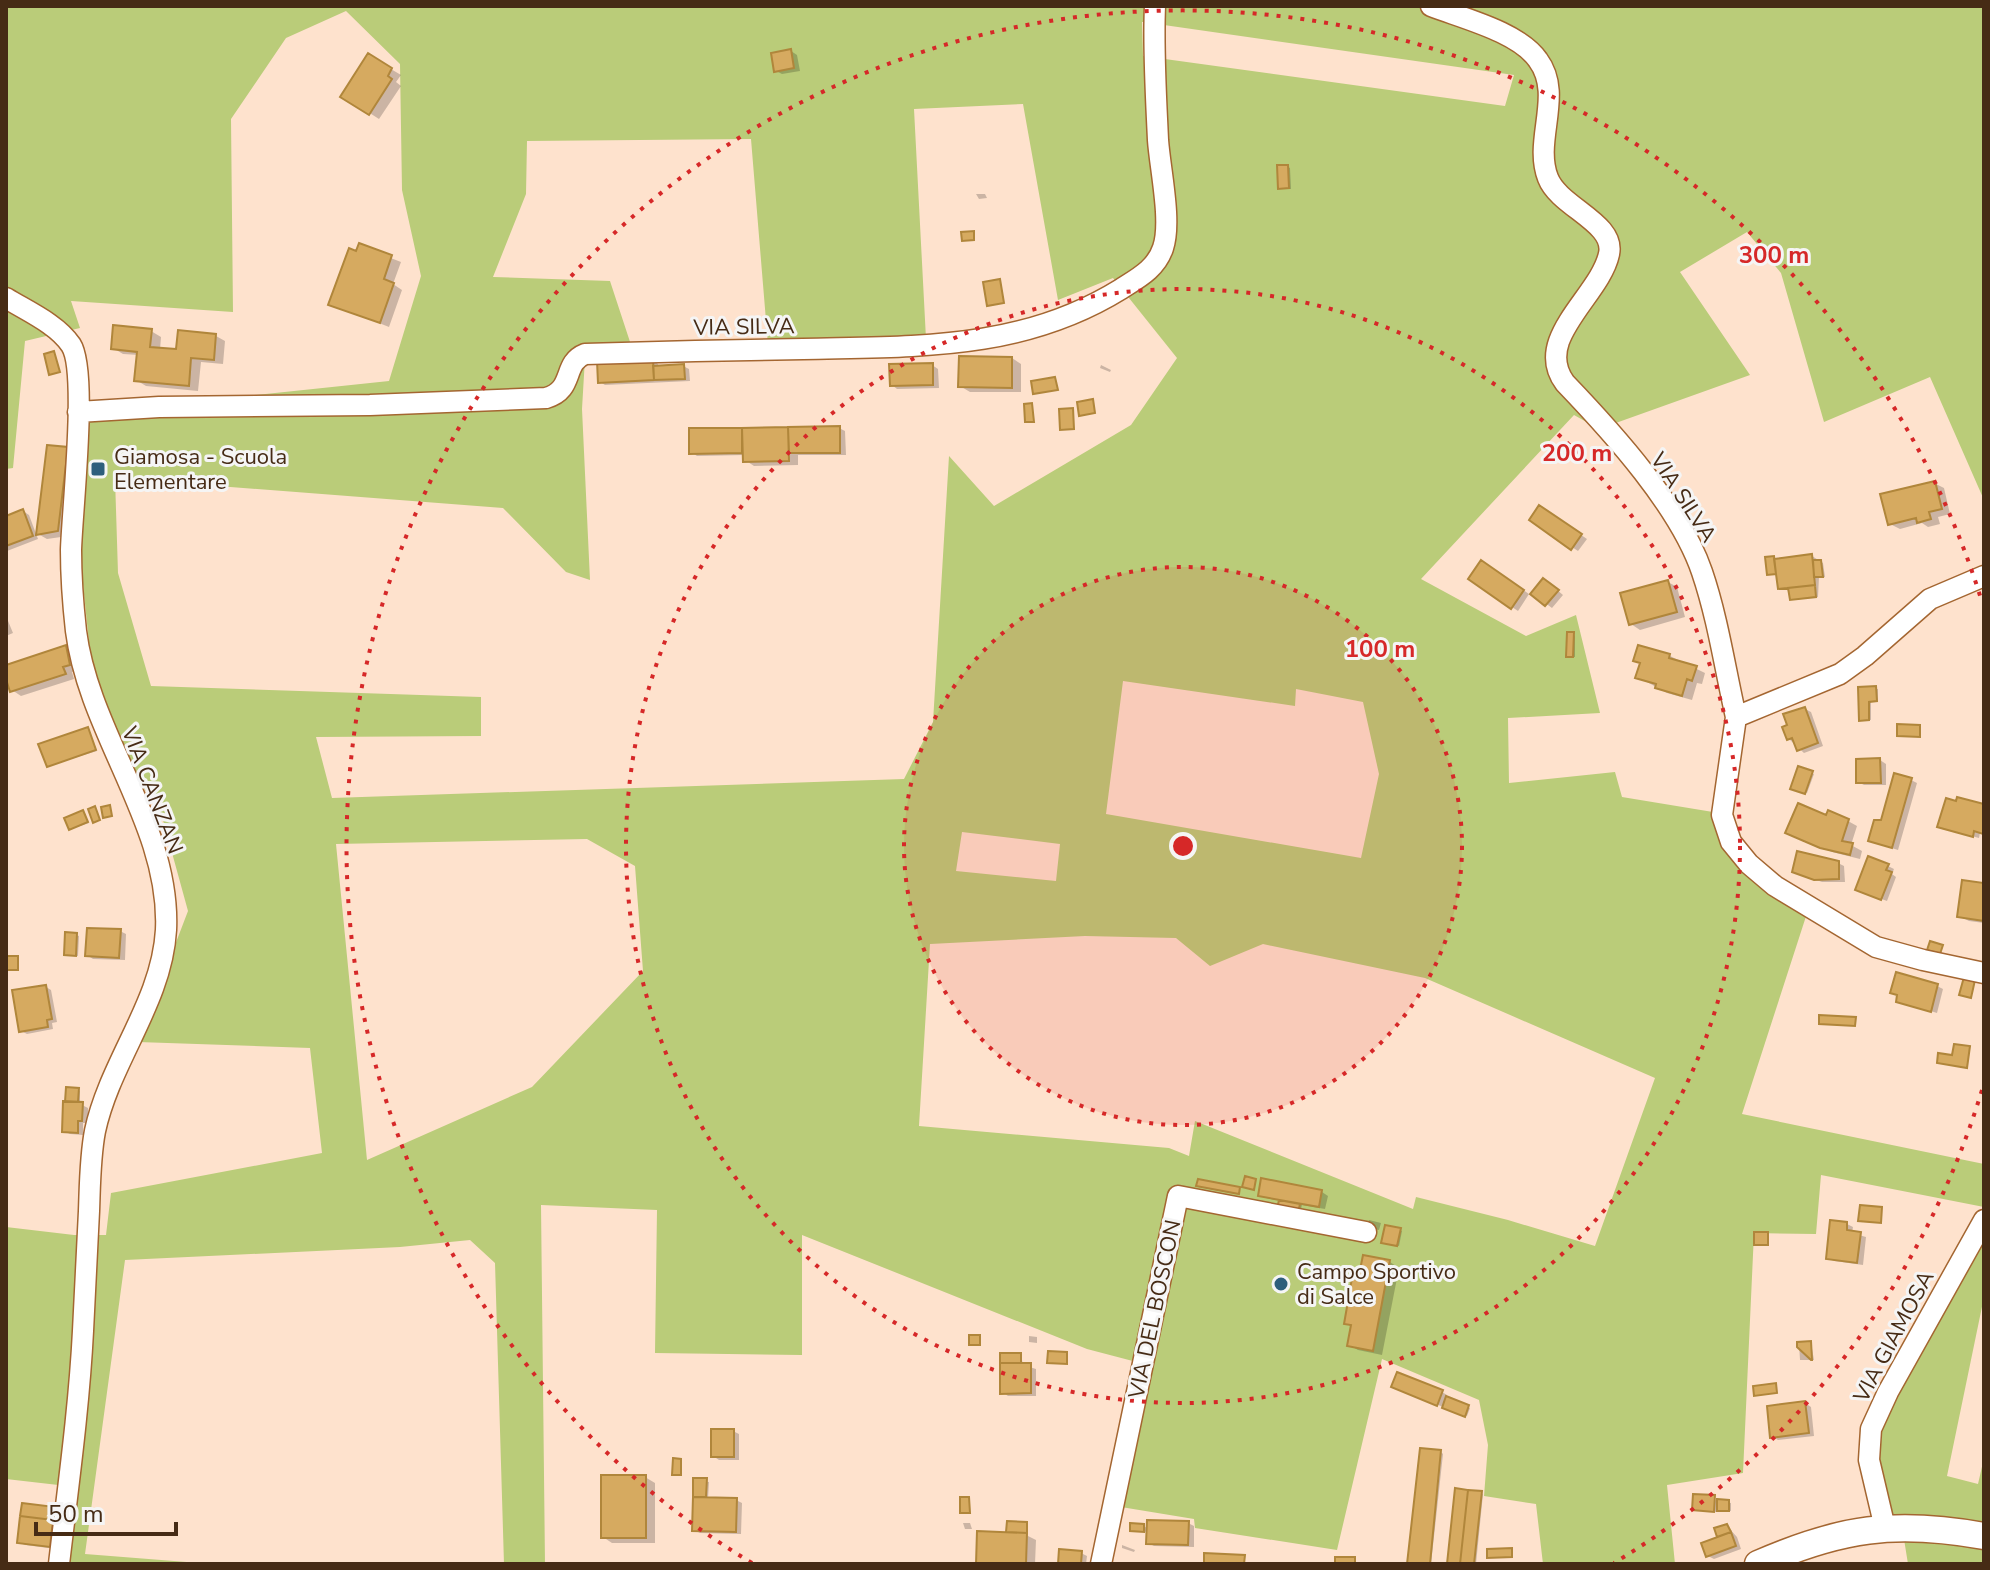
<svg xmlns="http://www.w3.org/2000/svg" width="1990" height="1570" viewBox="0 0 1990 1570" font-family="'Nunito Sans',sans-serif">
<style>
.green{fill:#bacc79;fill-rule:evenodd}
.shadow{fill:#0003}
.building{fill:#d6aa60;stroke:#b0863b;stroke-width:2}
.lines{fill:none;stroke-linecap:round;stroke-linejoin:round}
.minor-casing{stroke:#a46631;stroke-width:23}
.major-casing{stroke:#a46631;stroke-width:29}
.minor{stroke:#fff;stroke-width:20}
.major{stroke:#fff;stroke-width:26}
.ring{fill:none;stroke:#d62828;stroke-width:4;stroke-dasharray:4 8}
.poi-dot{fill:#2e5e7c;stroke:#f5f5f5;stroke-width:3}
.labels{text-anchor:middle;stroke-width:6;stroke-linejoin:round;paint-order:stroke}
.street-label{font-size:22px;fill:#462b15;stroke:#f5f5f5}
.poi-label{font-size:22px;fill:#462b15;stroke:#f5f5f5;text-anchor:start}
.centre{fill:#d62828;stroke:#f5f5f5;stroke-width:4}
.ring-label{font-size:24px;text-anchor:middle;font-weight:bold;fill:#d62828;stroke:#f5f5f5;stroke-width:6;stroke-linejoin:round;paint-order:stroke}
</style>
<rect width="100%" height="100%" fill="#fee2cd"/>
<path class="green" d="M6 6H1984V500L1930 377 1824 422 1781 273 1747 232 1680 272 1750 375 1599 429 1574 415 1421 579 1526 636 1576 615 1600 713 1508 718 1509 783 1615 772 1622 797 1719 813 1724 837 1810 904 1742 1114 1984 1164V1207L1821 1175 1816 1234 1754 1233 1743 1473 1667 1485 1675 1564H1543L1536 1504 1484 1496 1488 1445 1479 1400 1382 1359 1337 1550 1195 1528 1194 1519 1121 1507 1148 1365 1087 1349 802 1235V1355L655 1353 657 1210 541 1205 545 1564H504L495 1263 470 1240 400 1247 125 1260 85 1554 212 1564H60L67 1486 6 1479V1227L74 1235H106L111 1193 322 1153 310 1048 138 1042 188 911 163 820 126 758 91 662 80 555 85 417 251 414 256 395 389 381 421 276 402 190 400 64 346 11 286 38 231 119 233 312 71 301 80 328 25 341 13 468 6 469ZM1142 22H1143L1514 75 1505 106 1143 56ZM1023 104 1058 300 1113 278 1177 358 1131 425 994 506 949 456 933 722 904 779 332 798 316 737 481 736V697L151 686 118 573 115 478 503 508 566 572 590 580 582 409 585 358 633 351 610 281 493 277 526 194 527 141 751 139 768 345 926 339 914 109ZM1123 681 1295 706 1296 689 1363 702 1379 774 1361 858 1106 814ZM962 832 1060 844 1056 881 956 871ZM587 839 635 866 643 971 532 1087 367 1160 336 844ZM1085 936 1176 938 1210 966 1263 944 1425 978 1655 1078 1595 1246 1508 1220 1416 1197 1413 1209 1195 1121 1189 1156 1169 1148 919 1126 930 944Z
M1984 1233V1297L1947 1476 1978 1484 1984 1458V1564H1908L1900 1514 1889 1518 1874 1457 1879 1423Z"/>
<path class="shadow" d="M791 51 797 55 800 71 782 74 776 71Z
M369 56 401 75 396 82 401 86 379 119 343 96Z
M1288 167 1290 168 1291 189H1282L1280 188Z
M976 194H985L987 198 979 199Z
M360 246 401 262 393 284 402 290 389 327 331 304Z
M151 331 161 337 160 350 178 352 216 336 225 341 223 364 201 362 198 391 146 386 136 380 139 355 123 354 113 348Z
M1012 358 1021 364V392H970L960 386Z
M653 360 658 364 659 367 683 366 689 369 690 381 605 385 600 382Z
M932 365 938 369 939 388 897 389 892 385Z
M1101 365 1111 370 1110 372 1100 368Z
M839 428 845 431 846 455H798V465L754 466 745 460V455L697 456 691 452V430Z
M67 449 68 536 47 539 38 534Z
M1934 483 1944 488 1950 514 1938 517 1940 524 1928 527 1922 523 1900 529 1890 524Z
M23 511 29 515 38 539 7 551 6 518Z
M1546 511 1587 539 1578 551 1531 520Z
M1812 556 1823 563 1825 577H1819L1818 597 1794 600 1790 591 1780 588 1778 574H1769L1773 558Z
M1488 566 1529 594 1518 611 1512 607Z
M1668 582 1677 587 1685 617 1640 630 1631 624Z
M1550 584 1563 595 1552 608 1533 594Z
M6 616 13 633 6 636Z
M1573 634 1575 636V657H1571L1568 656Z
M1639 647 1670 656 1705 673 1702 684 1697 683 1692 700 1667 693 1638 677 1642 663Z
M66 648 75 653 79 670 72 672 74 679 21 696 12 690 6 667Z
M1860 688 1878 689V701L1871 702V720L1861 719Z
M1805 709 1811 712 1823 746 1804 753 1789 739Z
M88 729 97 751 48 766Z
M1880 760 1886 764V785H1864L1858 782Z
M1800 768 1814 774 1807 793 1793 788Z
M1911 780 1917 783 1898 850 1876 843Z
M1958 799 1984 806V834L1980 833 1979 838 1945 829Z
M83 812 89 823 71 829Z
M1827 817 1848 821 1857 826 1851 845 1862 851 1860 859 1832 852 1797 837Z
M1838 863 1844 866 1845 882H1822L1800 874Z
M1888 866 1894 869 1892 874 1896 877 1887 901 1863 892Z
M1984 885V923L1969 921 1959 916Z
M120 931 126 934 125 960 93 959 87 955Z
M76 935 79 936 78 956 68 955Z
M1937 986 1943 989 1937 1013 1898 1001Z
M46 987 51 990 57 1022 52 1023 53 1029 27 1034 21 1031Z
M78 1090 80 1091V1104L88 1108V1123H83V1135L70 1134 64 1131Z
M1263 1181 1322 1192 1328 1196 1325 1209 1302 1205 1300 1213 1281 1201 1266 1198 1260 1195Z
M1369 1220 1381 1223 1379 1230 1367 1227Z
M1847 1224 1853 1227 1852 1233 1866 1237 1863 1265 1834 1261 1828 1258Z
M1400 1230 1402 1231 1399 1246 1386 1243Z
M1365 1258 1390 1262 1399 1268 1382 1355 1358 1350 1349 1345 1352 1327 1346 1323 1360 1282Z
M1029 1336 1037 1337V1343L1029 1342Z
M1811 1343 1814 1360H1800L1799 1344Z
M1021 1355 1023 1365 1036 1369V1396H1008L1002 1392Z
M1399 1390 1442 1392 1447 1395 1446 1398 1470 1408 1467 1416Z
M1805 1403 1811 1407 1814 1436 1778 1440 1772 1436Z
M733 1431 739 1434V1460H719L713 1456Z
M1441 1452 1443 1454 1431 1564H1409Z
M645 1477 655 1483V1543H612L603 1537Z
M695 1480 709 1482 708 1499 736 1500 742 1503 741 1534 700 1533 694 1530Z
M1481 1493 1483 1494 1476 1564H1449Z
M1714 1497 1716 1501 1731 1503V1511L1716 1508V1512L1696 1510Z
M55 1509 60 1512 56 1549 25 1545 19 1542Z
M963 1523H970L972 1529H965Z
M1188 1523 1194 1526V1547L1154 1546 1148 1543V1532L1132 1530 1144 1526 1148 1529Z
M1027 1524 1028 1536 1036 1540 1035 1564H981L1015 1535 1008 1531Z
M1727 1526 1737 1537 1741 1549 1714 1559 1708 1556 1722 1537 1719 1535Z
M1122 1545 1135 1550 1134 1552 1122 1548Z
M1081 1553 1087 1556 1086 1564H1060Z
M1169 1563H1199L1201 1564H1169Z"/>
<path class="building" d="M791 49 794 68 774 72 771 53Z
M368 53 392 68 388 76 392 79 369 115 340 97Z
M1277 165H1288L1289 188 1278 189Z
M974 231V240L962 241 961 232Z
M359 243 392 255 384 279 394 283 380 323 328 305 349 248 356 251Z
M1000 279 1004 303 987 306 983 282Z
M113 325 152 329 150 347 176 349 178 330 216 334 214 360 191 358 189 386 134 381 137 352 111 349Z
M54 351 60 372 49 375 44 354Z
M959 356 1012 357V388L958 387Z
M653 358 654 380 598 383 597 361Z
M933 363V385L890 386 889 364Z
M684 364 685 379 654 380 653 366Z
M1055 377 1058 390 1033 394 1031 381Z
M1093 399 1095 413 1079 416 1077 402Z
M1032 403 1034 422H1025L1024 404Z
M1073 408 1074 429 1060 430 1059 409Z
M840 426V453H789L788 427Z
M788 427 789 461 743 462 742 428Z
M689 428H742V453L689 454Z
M47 445 68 447 58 531 36 535Z
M1935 481 1942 509 1929 512 1931 519 1917 523 1916 518 1888 525 1880 494Z
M1539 505 1582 534 1571 550 1529 520Z
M23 509 33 536 6 546V516Z
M1812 554 1815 585 1778 589 1774 559Z
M1774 556 1776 574 1767 575 1765 557Z
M1481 560 1524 590 1511 609 1468 579Z
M1813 560H1821L1823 577H1814Z
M1543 578 1559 590 1545 606 1530 594Z
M1668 580 1677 612 1629 625 1620 593Z
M1815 585 1816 597 1790 600 1788 588Z
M1567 632H1574L1573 657H1566Z
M66 645 70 665 63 667 66 674 10 692 6 679V665Z
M1638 645 1670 654 1669 658 1697 666 1692 681 1687 679 1682 696 1655 688 1656 684 1635 678 1640 663 1633 661Z
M1876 686 1877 701 1869 702V720L1859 721 1858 687Z
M1805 707 1818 743 1797 751 1792 738 1787 740 1782 727 1787 725 1783 714Z
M1897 724 1920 725V737L1897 736Z
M88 727 96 750 47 767 38 744Z
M1880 758 1881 783H1856V759Z
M1798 766 1813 771 1805 794 1790 789Z
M1894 773 1912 778 1892 848 1868 841 1874 820H1881Z
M1957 797 1984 804 1983 834 1974 831 1973 837 1937 827 1946 798 1956 801Z
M1798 803 1826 815 1828 810 1849 819 1842 841 1853 843 1850 855 1820 848 1785 833Z
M110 805 112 816 103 818 101 807Z
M95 806 100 820 93 823 88 809Z
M83 810 88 822 69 830 64 818Z
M1797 851 1839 861V879L1814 880 1792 872Z
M1868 856 1889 864 1886 870 1892 872 1881 900 1855 890Z
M1962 880 1984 883V921L1957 917Z
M87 928 121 929 119 958 85 956Z
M65 932 77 933 76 956 64 955Z
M1930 941 1943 945 1940 954 1927 950Z
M6 956H18V970H6Z
M1896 972 1938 984 1931 1012 1896 1002 1897 995 1890 993Z
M1964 977 1975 980 1971 998 1959 995Z
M46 985 52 1019 47 1020 48 1027 19 1032 12 990Z
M1819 1015 1856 1017 1855 1026 1819 1024Z
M1954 1044 1970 1046 1967 1068 1937 1063 1938 1053 1952 1055Z
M66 1087 79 1088 78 1102H65Z
M63 1101 83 1102 82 1121H78V1133L62 1132Z
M1245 1176 1256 1179 1254 1190 1242 1187Z
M1261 1178 1322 1190 1319 1207 1258 1196Z
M1198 1179 1240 1187 1239 1194 1196 1186Z
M1279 1200 1300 1204 1298 1213 1277 1209Z
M1860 1205 1882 1207 1881 1223 1858 1221Z
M1830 1220 1847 1222V1230L1861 1232 1857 1263 1826 1259Z
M1385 1225 1401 1228 1397 1246 1381 1243Z
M1754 1232H1768V1245H1754Z
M1363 1255 1390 1260 1373 1351 1347 1346 1351 1325 1344 1324 1352 1278 1358 1280Z
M969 1335H980V1345H969Z
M1811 1341 1812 1360H1811L1797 1347V1342Z
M1048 1351 1067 1352V1364L1047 1363Z
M1000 1353H1021V1363H1000Z
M1000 1363H1031V1393L1000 1394Z
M1397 1372 1443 1390 1437 1406 1391 1387Z
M1776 1383 1777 1393 1754 1396 1753 1386Z
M1446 1396 1469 1405 1465 1417 1442 1408Z
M1805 1401 1809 1433 1770 1438 1767 1406Z
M711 1429H734V1457H711Z
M1420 1448 1441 1450 1430 1564H1407Z
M673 1458 681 1459V1475H672Z
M601 1475H646V1538H601Z
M693 1478H707L706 1497H693Z
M1455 1488 1468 1490 1460 1564H1447Z
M1468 1490 1482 1491 1474 1564H1460Z
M1693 1494 1715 1495 1714 1512 1692 1510Z
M693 1497 737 1498 736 1532 692 1531Z
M960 1497H969L970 1513H960Z
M1717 1499 1729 1500V1511H1717Z
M22 1503 55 1507 53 1520 20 1516Z
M20 1516 53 1520 50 1547 17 1543Z
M1147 1520 1189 1521 1188 1545 1146 1544Z
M1007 1521 1027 1522V1533L1006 1532Z
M1130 1523 1144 1524V1532L1130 1531Z
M1727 1524 1731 1532 1717 1537 1714 1528Z
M977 1531 1027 1533 1026 1564H976Z
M1731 1532 1736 1546 1706 1557 1701 1543Z
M1512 1548V1557L1487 1558V1549Z
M1059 1549 1082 1551 1081 1564H1058Z
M1204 1553 1245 1555 1244 1564H1204Z
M1335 1557H1355V1564H1335Z"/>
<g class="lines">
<g class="minor-casing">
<path id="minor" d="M1431 6C1462 18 1519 32 1538 60 1564 95 1533 140 1548 178 1559 207 1616 223 1609 254 1600 296 1532 339 1565 383 1613 433 1680 507 1702 572 1718 619 1725 669 1736 717L1840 674 1865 656 1930 599 1984 576
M6 298C27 311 57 324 71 345 88 371 72 512 71 550 71 577 73 604 76 631 89 734 171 826 166 930 162 1002 110 1061 95 1131 90 1157 90 1184 89 1211 87 1251 85 1291 83 1331 79 1409 68 1487 59 1564
M78 412 159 407 370 405 546 398C575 390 562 363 585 354 658 352 730 350 803 349 916 346 1021 351 1121 289 1138 278 1156 269 1163 248 1172 222 1160 169 1158 140 1156 96 1153 50 1155 6
M1736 717 1722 815 1731 842 1749 864 1775 886 1876 947 1923 960 1984 973
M1885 1528 1869 1460 1871 1429 1888 1392 1984 1220
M1101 1564 1178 1196 1366 1232"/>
</g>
<g class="major-casing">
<path id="major" d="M1758 1564C1840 1528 1895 1520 1984 1536"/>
</g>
<use href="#minor" class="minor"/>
<use href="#major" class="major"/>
</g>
<circle cx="1183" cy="846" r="279" fill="#d62828" fill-opacity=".12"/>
<g class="ring">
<circle cx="1183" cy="846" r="279"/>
<circle cx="1183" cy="846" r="557"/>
<path d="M1982 1090A836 836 0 0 1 1614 1563M752 1563A836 836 0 1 1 1982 602"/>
</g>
<g class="poi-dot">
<rect x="90" y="461" width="16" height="16" rx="4"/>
<circle cx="1281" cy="1284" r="8"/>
</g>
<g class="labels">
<g class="street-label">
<text transform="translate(744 326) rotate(-1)" y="8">VIA SILVA</text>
<text transform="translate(1684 497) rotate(57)" y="8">VIA SILVA</text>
<text transform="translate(153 790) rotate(69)" y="8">VIA CANZAN</text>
<text transform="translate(1154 1309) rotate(-78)" y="8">VIA DEL BOSCON</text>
<text transform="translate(1893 1336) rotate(-62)" y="8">VIA GIAMOSA</text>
</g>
<g class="poi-label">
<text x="114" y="464">Giamosa - Scuola<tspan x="114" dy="25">Elementare</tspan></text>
<text x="1297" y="1279">Campo Sportivo<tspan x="1297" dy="25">di Salce</tspan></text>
</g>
</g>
<circle cx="1183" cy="846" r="12" class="centre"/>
<g class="ring-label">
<text x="1774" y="263">300 m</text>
<text x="1577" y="461">200 m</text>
<text x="1380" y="657">100 m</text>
</g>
<rect width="1990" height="1570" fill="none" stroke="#462b15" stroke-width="16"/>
<path d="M36 1522v12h140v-12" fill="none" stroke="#462b15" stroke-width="4"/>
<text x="48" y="1522" font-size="24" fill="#462b15" stroke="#f5f5f5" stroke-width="6" paint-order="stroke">50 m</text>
</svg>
